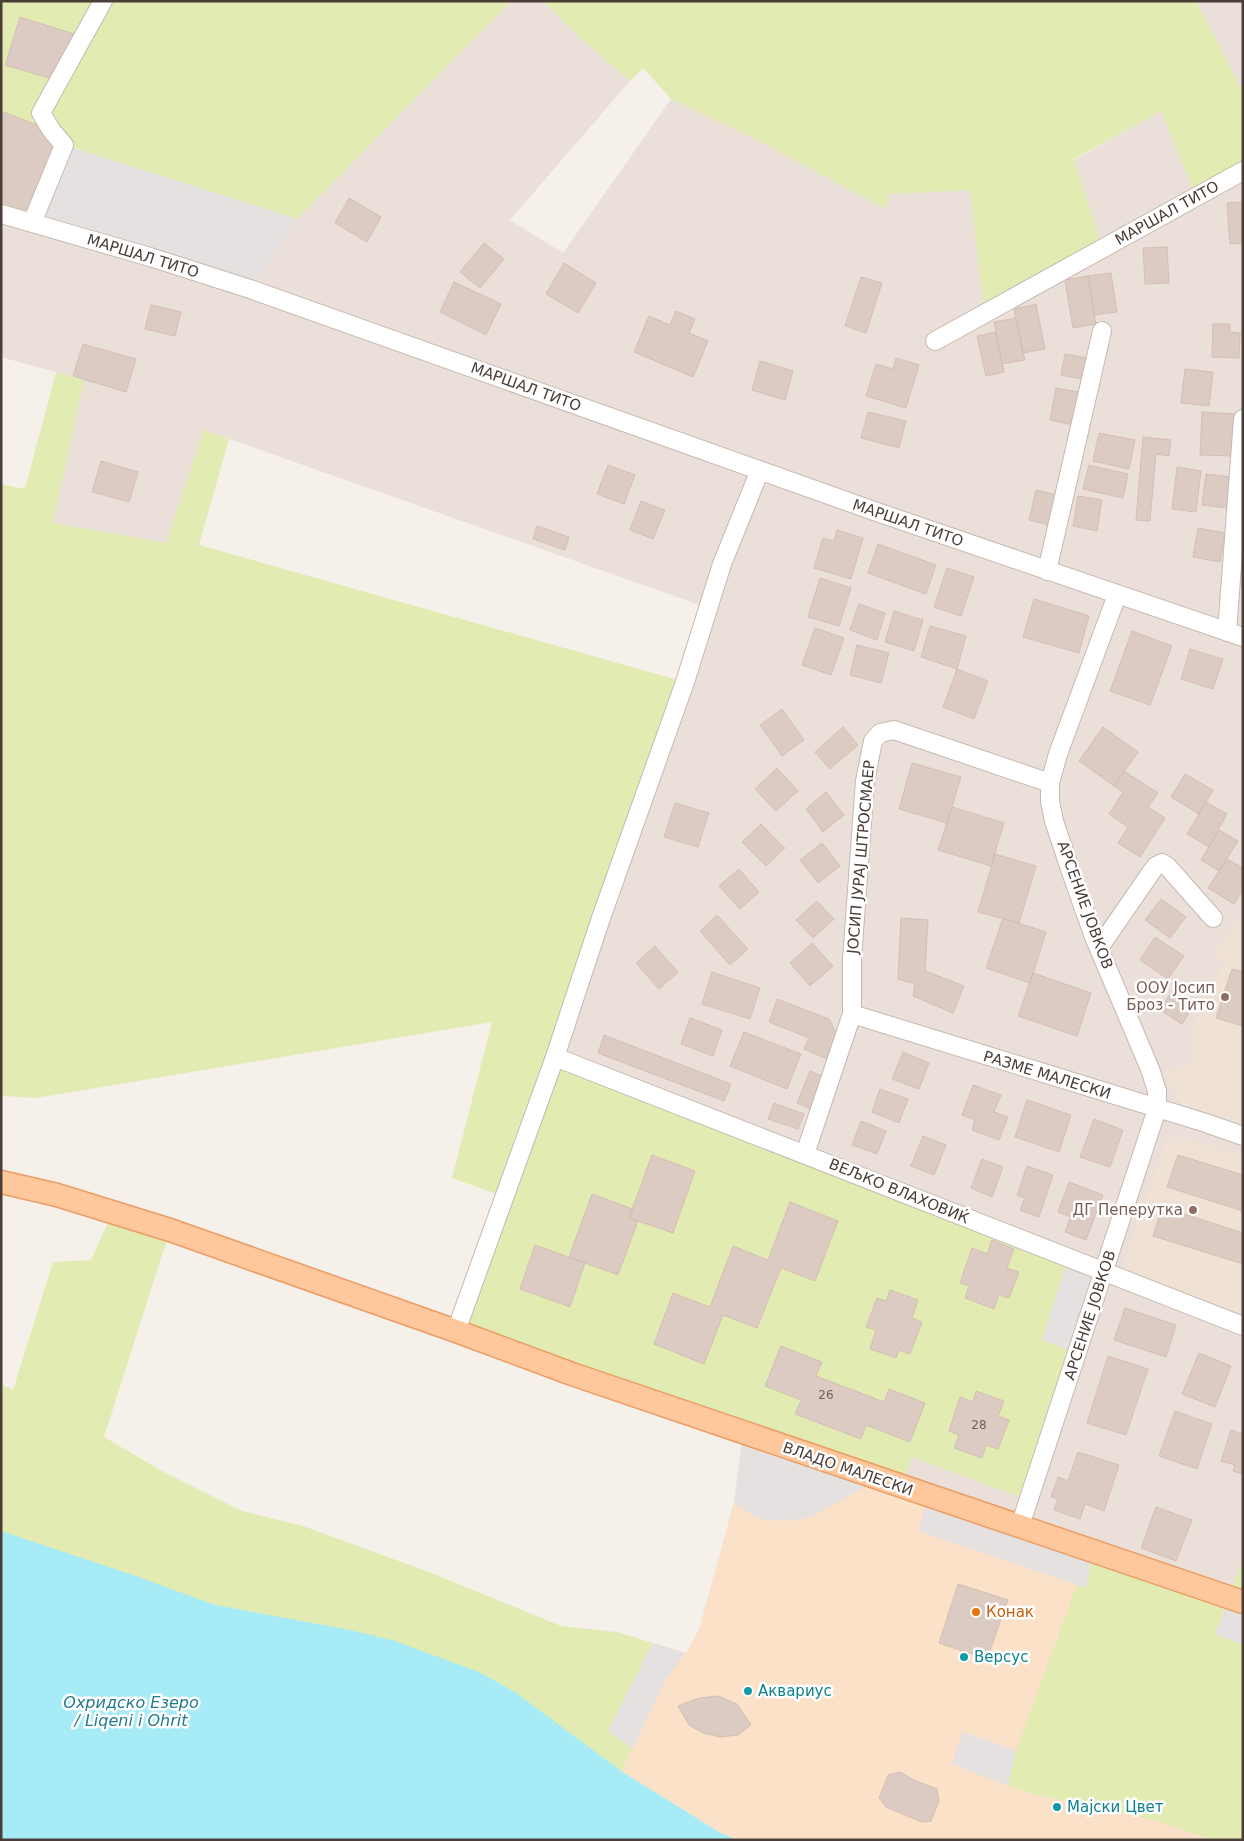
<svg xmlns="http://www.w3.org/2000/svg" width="1244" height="1841" viewBox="0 0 1244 1841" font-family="'DejaVu Sans',sans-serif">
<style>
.residential{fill:#ebe0d9}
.education{fill:#f0e1d5}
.green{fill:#e2ecb2}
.sand{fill:#fbe1c7}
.parking{fill:#e5e1e0}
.water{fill:#a6ebf5}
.building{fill:#dccbc3;stroke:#d4beb2}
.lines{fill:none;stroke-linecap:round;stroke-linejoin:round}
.minor-casing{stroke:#c6b8b0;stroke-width:20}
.major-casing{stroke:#eb9d64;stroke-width:25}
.minor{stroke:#fff;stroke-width:18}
.major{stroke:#ffc79c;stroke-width:22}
.education-dot{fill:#8d6e63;stroke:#fff;stroke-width:2}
.food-dot{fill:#e8710a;stroke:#fff;stroke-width:2}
.culture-dot{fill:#0f9aa8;stroke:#fff;stroke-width:2}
.labels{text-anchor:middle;stroke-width:5;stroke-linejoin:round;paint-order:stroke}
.number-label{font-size:12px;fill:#6f615b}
.street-label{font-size:15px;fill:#4b3e38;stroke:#fff}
.education-label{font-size:15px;fill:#785e54;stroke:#fff;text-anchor:end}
.food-label{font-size:15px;fill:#c56008;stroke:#fff;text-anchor:start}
.culture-label{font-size:15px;fill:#0d838f;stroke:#fff;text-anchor:start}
.water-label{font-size:16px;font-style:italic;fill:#227c8b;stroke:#fff}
</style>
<rect width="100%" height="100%" fill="#f6f0eb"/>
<path class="residential" d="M511 1H543L578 36 630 81 510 220 563 253 671 99 753 138 886 208 889 194 970 190 984 309 1101 244 1074 160 1161 111 1194 191 1243 163V1840H737L621 1771 608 1731 653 1643 686 1653 699 1630 734 1503 743 1434 456 1331 708 608 204 430 166 543 53 523 84 380 1 357V214L250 289 297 219Z
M1196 1H1243V92Z"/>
<path class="education" d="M1238 918H1243V1123L1181 1104 1163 1073 1195 1059 1191 1031 1224 963 1213 957Z
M1180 1136 1243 1157 1241 1313 1131 1277 1124 1262 1165 1145Z"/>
<path class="green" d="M1 1H511L297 219 64 145 52 131 1 111Z
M543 1H1196L1243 92V162L1194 191 1161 111 1074 159 1101 244 984 310 970 190 889 194 886 209 753 138 671 99 643 68 630 81 578 36Z
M56 372 84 380 53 523 166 543 204 430 229 439 199 545 685 682 556 1057 1068 1259 1077 1354 1029 1500 912 1457 902 1486 456 1331 505 1197 452 1178 492 1022 36 1098 1 1096V484L25 489Z
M113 1211 170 1230 104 1437 164 1472 242 1511 303 1526 429 1572 561 1626 617 1632 653 1643 608 1731 633 1749 621 1771 1 1840V1384L13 1390 53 1262 91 1260Z
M1093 1552 1229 1597 1243 1558V1602L1215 1634 1243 1644V1840H1214L1153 1820 1028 1793 1008 1786 1016 1750 1077 1584 1086 1587Z"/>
<path class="sand" d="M881 1478 929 1496 918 1531 1077 1584 1016 1750 1008 1786 1028 1793 1153 1820 1214 1840H737L719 1832 621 1771 633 1749 608 1731 653 1643 686 1653 699 1630 734 1503 759 1519 845 1497Z"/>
<path class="parking" d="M64 145 297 219 250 289 32 223Z
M1068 1259 1104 1272 1077 1354 1042 1340Z
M743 1434 881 1478 809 1518 785 1521 759 1519 734 1503Z
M929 1496 1093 1552 1086 1588 918 1531Z
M1229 1598 1243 1602V1644L1215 1634Z
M653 1643 686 1653 665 1680 633 1749 608 1731Z
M963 1732 1016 1750 1008 1786 951 1764Z"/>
<path class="water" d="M1 1531 133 1575 215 1605 350 1630 395 1641 479 1672 515 1692 621 1771 719 1832 737 1840H1Z"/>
<path class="building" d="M20 17 74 34 59 81 5 65Z
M1 111 52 131 64 145 32 223 1 214Z
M349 198 381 217 367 242 335 223Z
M1243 202V243L1230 244 1227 203Z
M484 243 504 259 480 288 460 272Z
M1167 247 1169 283 1145 284 1143 248Z
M564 263 596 283 578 313 546 294Z
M1111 273 1117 312 1094 315 1088 276Z
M1088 276 1096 324 1073 328 1065 280Z
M861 277 882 283 866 333 845 326Z
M454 282 501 304 486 335 440 312Z
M1036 304 1045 349 1023 353 1014 309Z
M151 305 181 312 175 336 145 329Z
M676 311 695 319 689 333 708 341 693 377 634 352 649 316 670 325Z
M1016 318 1025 360 1002 364 994 322Z
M1213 324H1230V332L1240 333 1239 358 1212 357Z
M995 332 1004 372 986 376 977 336Z
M83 344 136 359 126 392 73 376Z
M1065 354 1092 359 1088 380 1061 375Z
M896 358 919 365 906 408 866 396 876 364 893 369Z
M760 361 793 371 785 400 752 390Z
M1185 369 1213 372 1209 406 1181 403Z
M1056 388 1083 393 1077 426 1050 420Z
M868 412 906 421 899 448 861 438Z
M1202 412 1235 414 1233 456 1200 455Z
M1099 433 1135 440 1129 469 1093 461Z
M1143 437 1171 440 1169 456 1156 454 1150 521 1136 520Z
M101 461 138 472 129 502 92 492Z
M608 465 635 475 624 504 597 494Z
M1089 465 1128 474 1123 498 1083 489Z
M1177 467 1201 471 1196 512 1172 509Z
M1206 474 1231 477 1227 508 1202 505Z
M1036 490 1061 496 1054 526 1029 520Z
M1078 496 1102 500 1097 531 1073 526Z
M641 501 665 510 653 539 630 530Z
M537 526 569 537 565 550 533 539Z
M1198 528 1225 533 1220 562 1193 557Z
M837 530 863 538 851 579 814 568 823 538 834 541Z
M878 544 936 565 926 594 868 573Z
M947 568 974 577 961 616 934 607Z
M820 578 851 588 839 626 808 617Z
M1034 599 1089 616 1079 653 1023 637Z
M859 604 885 613 877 640 850 630Z
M894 611 923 620 914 651 885 642Z
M930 626 966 636 957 669 921 657Z
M815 628 844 638 831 675 802 665Z
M1132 631 1172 646 1150 705 1110 691Z
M857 645 889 653 881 683 850 675Z
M1190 649 1223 659 1213 689 1181 679Z
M957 669 988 681 974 719 943 707Z
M782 709 804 740 782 756 760 725Z
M843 727 858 745 830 769 815 752Z
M1103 727 1138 752 1114 786 1079 761Z
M912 763 961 777 947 823 899 809Z
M777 768 798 791 776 811 755 789Z
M1124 771 1158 793 1148 807 1165 818 1140 857 1118 843 1128 827 1109 814 1123 792 1114 786Z
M1185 774 1213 790 1199 814 1171 797Z
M826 792 844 815 823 832 806 809Z
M1206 802 1227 814 1209 847 1187 834Z
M675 803 709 813 698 847 664 837Z
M952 807 1004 823 991 866 938 850Z
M761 824 785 848 766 866 742 842Z
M1219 830 1238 841 1219 871 1201 860Z
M822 843 840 866 818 883 800 860Z
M995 854 1036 866 1019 923 978 912Z
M1227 859 1243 868V890L1234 904 1208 888Z
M739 869 759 892 740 909 719 886Z
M1161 899 1186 917 1170 938 1145 920Z
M817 901 834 919 813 938 796 920Z
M717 915 748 949 730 965 700 931Z
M901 918 928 920 925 971 964 986 953 1013 913 996 915 984 898 979Z
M1003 918 1046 932 1030 983 986 968Z
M1155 937 1184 956 1168 979 1140 960Z
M812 943 833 966 810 986 790 963Z
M655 946 678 972 659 989 636 963Z
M1232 969 1243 972V1026L1216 1018Z
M712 972 760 988 750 1019 702 1004Z
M1033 973 1091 993 1077 1036 1018 1016Z
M1172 991 1194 1005 1182 1024 1160 1010Z
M777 999 829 1019 836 1033 827 1059 804 1049 809 1038 769 1022Z
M690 1018 722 1030 713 1056 681 1044Z
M744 1032 801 1054 787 1089 730 1066Z
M604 1035 731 1084 724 1101 598 1053Z
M903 1052 929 1063 919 1089 892 1079Z
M810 1071 827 1078 813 1110 797 1103Z
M973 1085 1001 1095 994 1112 1008 1117 999 1140 972 1130 975 1120 962 1115Z
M880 1089 908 1099 899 1123 872 1112Z
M1027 1100 1071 1115 1059 1152 1015 1137Z
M774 1103 804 1114 798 1129 768 1119Z
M1094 1119 1123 1130 1110 1167 1080 1157Z
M861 1121 886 1131 877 1154 852 1145Z
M923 1136 946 1145 934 1175 911 1166Z
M652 1155 695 1171 673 1233 629 1218Z
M1178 1155 1243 1175V1211L1167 1187Z
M982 1159 1003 1167 992 1197 971 1188Z
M1027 1166 1053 1175 1039 1217 1020 1210 1025 1198 1017 1195Z
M1069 1182 1103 1195 1086 1240 1065 1232 1071 1217 1058 1212Z
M592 1194 633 1209 629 1218 638 1221 618 1275 569 1257Z
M790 1202 838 1221 815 1281 781 1268 757 1328 723 1315 704 1364 654 1344 673 1293 710 1307 733 1246 768 1260Z
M1162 1207 1243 1233V1264L1153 1236Z
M992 1240 1014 1249 1007 1268 1019 1272 1009 1298 999 1295 994 1309 965 1298 969 1286 960 1283 972 1248 987 1254Z
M535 1245 585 1263 570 1307 520 1289Z
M890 1290 918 1300 912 1318 922 1322 910 1354 899 1350 896 1358 870 1349 876 1330 866 1327 877 1298 886 1301Z
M1125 1308 1176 1325 1166 1357 1114 1340Z
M781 1346 822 1362 816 1376 884 1402 889 1389 925 1403 910 1442 866 1425 861 1439 795 1414 801 1400 765 1386Z
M1199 1353 1231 1366 1215 1407 1182 1394Z
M1108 1356 1148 1369 1126 1435 1087 1423Z
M976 1391 1004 1401 998 1416 1009 1420 998 1449 986 1445 982 1458 954 1448 959 1435 949 1431 960 1397 973 1402Z
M1175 1411 1212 1424 1197 1469 1159 1456Z
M1231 1430 1243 1434V1474L1233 1471 1235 1465 1221 1461Z
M1078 1452 1119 1465 1104 1511 1085 1504 1080 1519 1054 1510 1058 1499 1051 1497 1058 1477 1068 1481Z
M1156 1507 1192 1520 1176 1561 1141 1548Z
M958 1584 1008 1600 987 1659 939 1643Z
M718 1696 737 1704 751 1725 738 1735 720 1737 703 1733 689 1725 678 1706 699 1698Z
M900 1772 916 1781 937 1789 939 1801 931 1821 922 1822 886 1807 879 1798 888 1775Z"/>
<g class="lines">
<g class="minor-casing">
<path id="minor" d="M1 214 150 257 250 289 874 511 1243 637
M32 223 64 145 52 131 41 113 103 1
M935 341 1243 171
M1047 571 1102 331
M1227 632 1243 419
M1099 948 1152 871 1156 866 1162 863 1167 866 1213 918
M852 1014 1206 1123 1243 1136
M555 1057 1243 1326
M805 1154 852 1014V959L865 781 873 741 880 733 894 730 1050 783
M456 1331 555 1057 601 918 685 682 722 564 760 470
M1020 1526 1157 1109V1091L1150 1069 1094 937 1071 872 1054 821 1050 801V783L1058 754 1117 595"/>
</g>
<g class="major-casing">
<path id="major" d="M1 1182 57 1195 170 1230 456 1331 572 1374 1243 1602"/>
</g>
<use href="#minor" class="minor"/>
<use href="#major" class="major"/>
</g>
<g class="education-dot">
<circle cx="1225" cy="997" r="5"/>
<circle cx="1193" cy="1210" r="5"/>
</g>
<circle class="food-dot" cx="976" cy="1612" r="5"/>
<g class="culture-dot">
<circle cx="964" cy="1657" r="5"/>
<circle cx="748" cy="1691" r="5"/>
<circle cx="1057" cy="1807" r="5"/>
</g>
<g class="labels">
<g class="number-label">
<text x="826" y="1399">26</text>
<text x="979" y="1429">28</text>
</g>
<g class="street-label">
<text transform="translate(1167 213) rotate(-29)" y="5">МАРШАЛ ТИТО</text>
<text transform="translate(143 256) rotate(17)" y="5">МАРШАЛ ТИТО</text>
<text transform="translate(526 387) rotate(20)" y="5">МАРШАЛ ТИТО</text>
<text transform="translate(908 523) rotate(19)" y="5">МАРШАЛ ТИТО</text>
<text transform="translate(861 857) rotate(-85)" y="5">ЈОСИП ЈУРАЈ ШТРОСМАЕР</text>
<text transform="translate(1085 905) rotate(70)" y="5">АРСЕНИЕ ЈОВКОВ</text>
<text transform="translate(1047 1075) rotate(17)" y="5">РАЗМЕ МАЛЕСКИ</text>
<text transform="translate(899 1191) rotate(22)" y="5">ВЕЉКО ВЛАХОВИЌ</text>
<text transform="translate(1090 1315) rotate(-72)" y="5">АРСЕНИЕ ЈОВКОВ</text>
<text transform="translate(848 1469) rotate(19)" y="5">ВЛАДО МАЛЕСКИ</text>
</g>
<g class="education-label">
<text x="1215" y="993">ООУ Јосип<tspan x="1215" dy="17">Броз - Тито</tspan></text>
<text x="1183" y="1215">ДГ Пеперутка</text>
</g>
<g class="food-label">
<text x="986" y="1617">Конак</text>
</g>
<g class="culture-label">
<text x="974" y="1662">Версус</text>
<text x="758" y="1696">Аквариус</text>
<text x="1067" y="1812">Мајски Цвет</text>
</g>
<g class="water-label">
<text x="131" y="1708">Охридско Езеро<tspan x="131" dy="18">/ Liqeni i Ohrit</tspan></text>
</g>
</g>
<rect width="1244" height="1841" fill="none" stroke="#4b3e38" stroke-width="5"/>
</svg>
